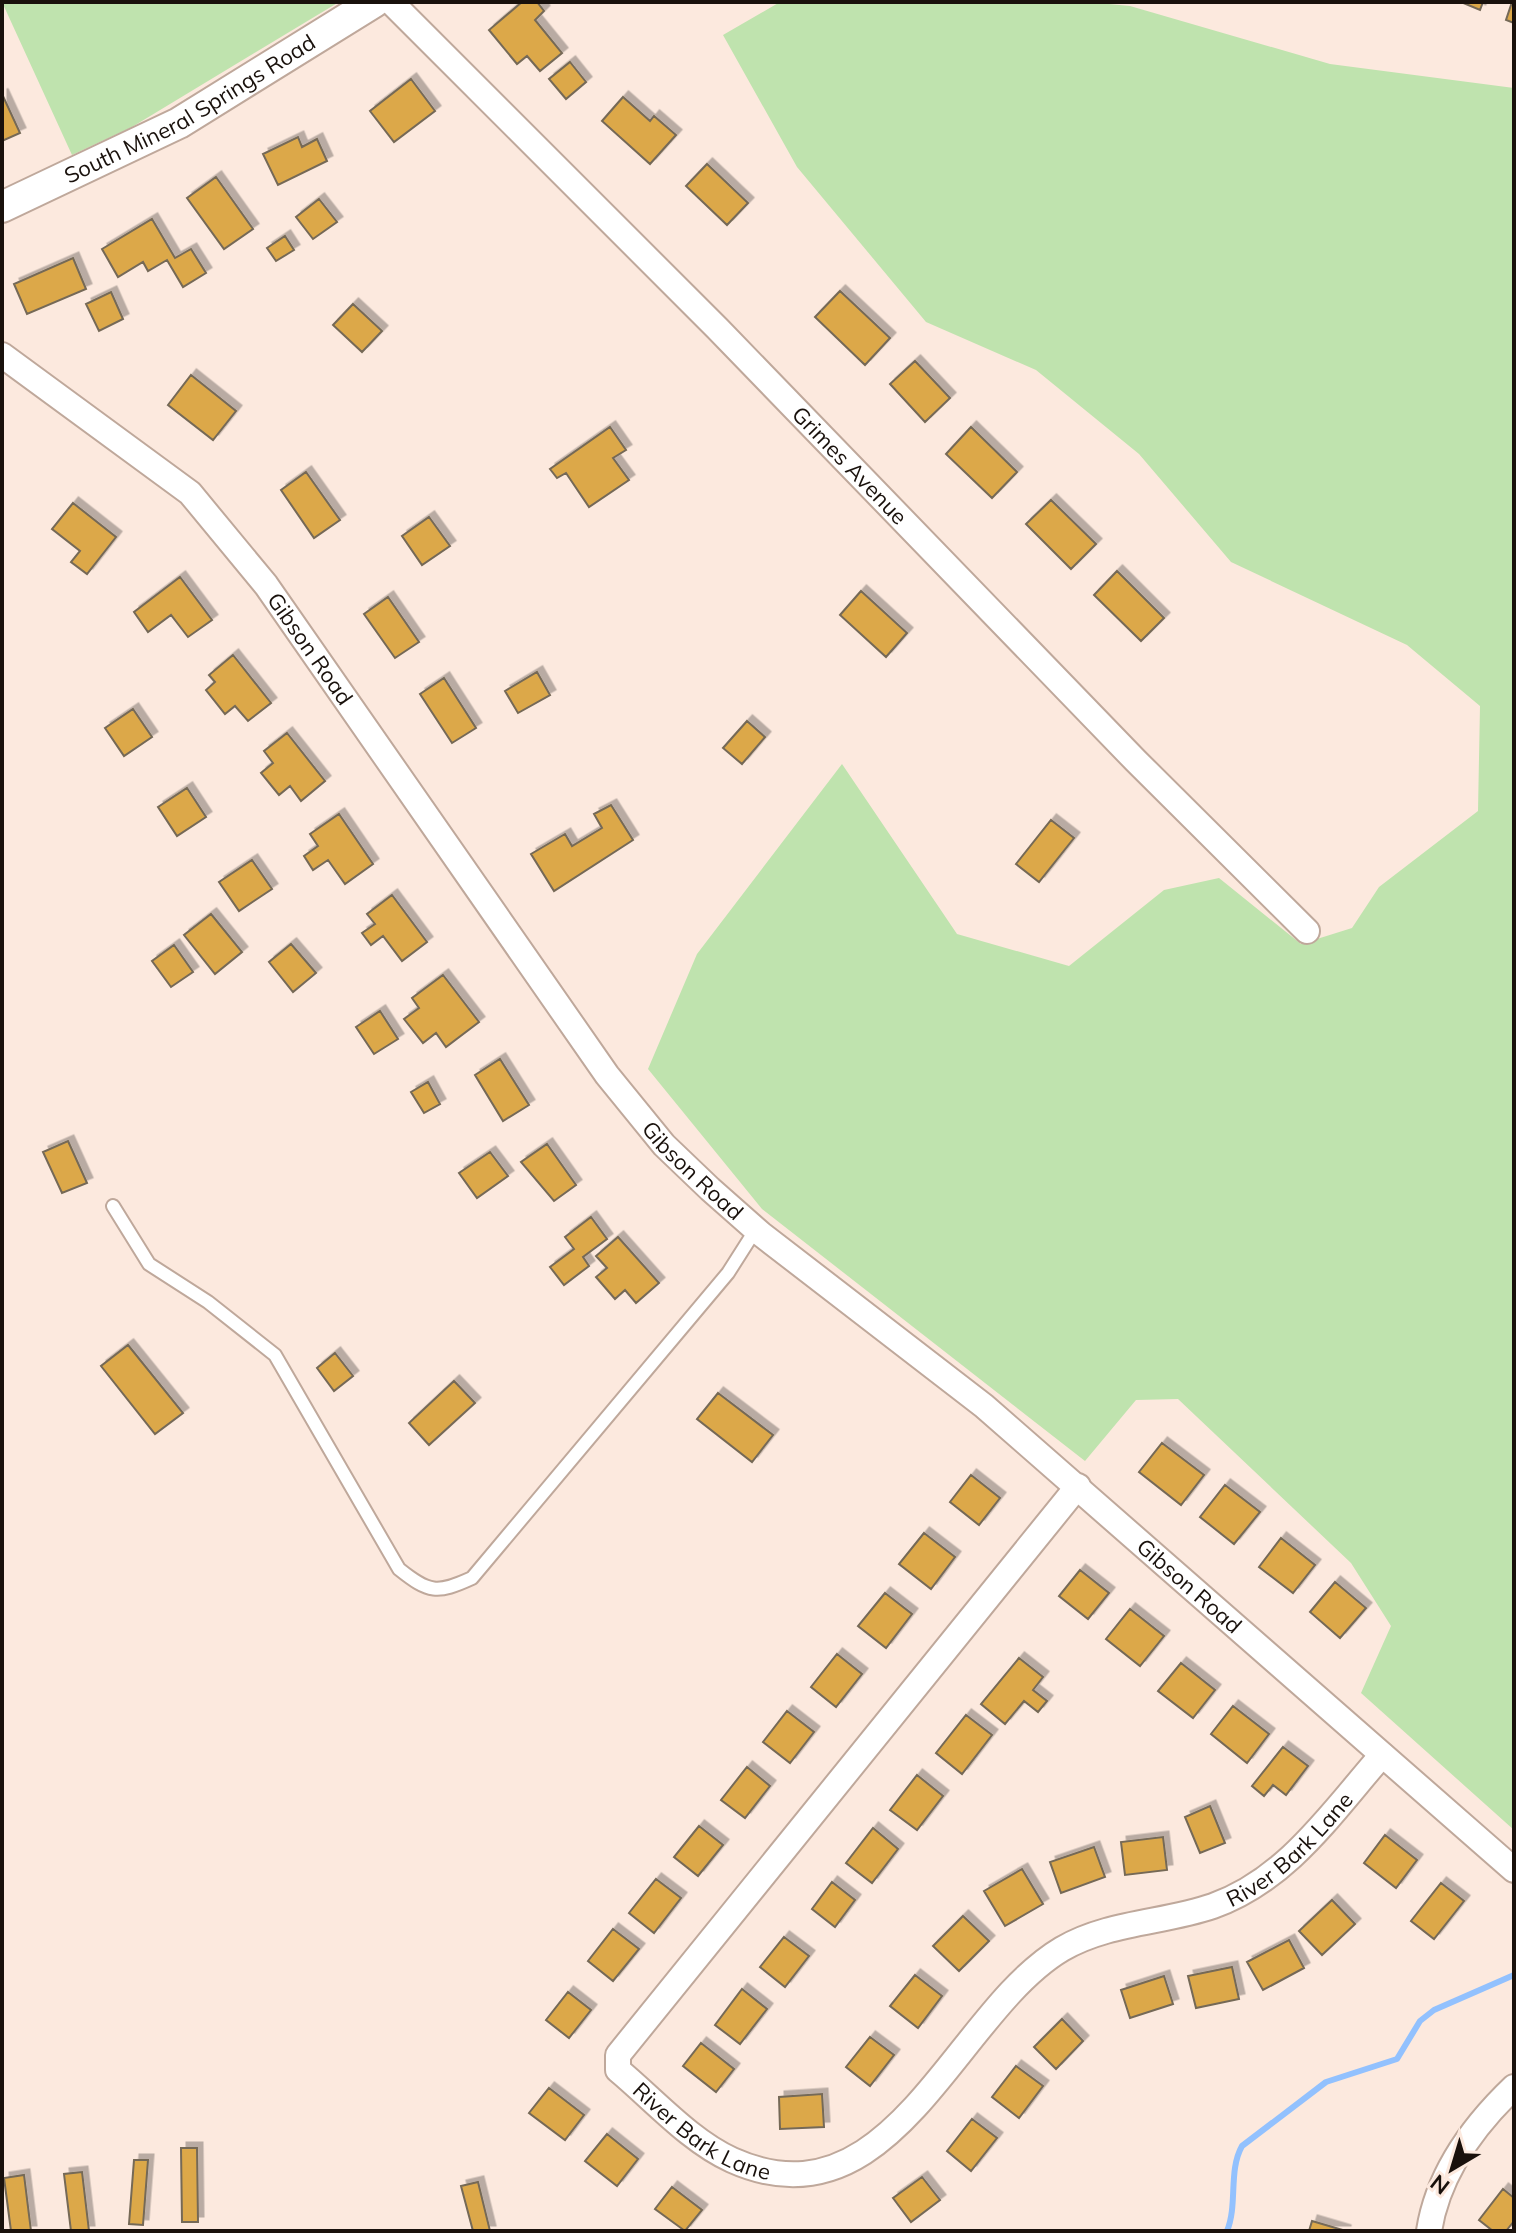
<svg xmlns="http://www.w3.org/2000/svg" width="1516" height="2233" viewBox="0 0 1516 2233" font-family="Mulish,sans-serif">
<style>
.green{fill:#bfe3ae}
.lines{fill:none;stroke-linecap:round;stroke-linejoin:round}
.stream{stroke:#92c1fe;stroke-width:6}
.building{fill:#dca84a;stroke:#756957;stroke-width:2;filter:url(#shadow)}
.service-casing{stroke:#bfa89b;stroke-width:16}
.minor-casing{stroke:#bfa89b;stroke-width:28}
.tertiary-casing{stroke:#bfa89b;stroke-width:34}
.service{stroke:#fff;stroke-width:12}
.minor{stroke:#fff;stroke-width:24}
.tertiary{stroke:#fff;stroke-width:30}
.labels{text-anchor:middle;stroke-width:7;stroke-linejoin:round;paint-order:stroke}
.street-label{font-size:22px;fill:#19110c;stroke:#fce9de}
</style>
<defs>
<filter id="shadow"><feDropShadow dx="5.5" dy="-5.5" stdDeviation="0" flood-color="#0004"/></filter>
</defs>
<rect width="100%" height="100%" fill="#fce9de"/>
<path class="green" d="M2 2H339L132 127 72 155Z
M780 2H1088L1130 6 1330 64 1514 88V1830L1361 1693 1391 1626 1351 1563 1178 1399 1136 1400 1085 1461 762 1209 648 1069 697 954 842 764 957 934 1069 966 1164 890 1219 878 1301 944 1352 928 1379 887 1478 811 1480 706 1407 645 1231 562 1139 454 1036 370 926 322 797 167 723 35Z"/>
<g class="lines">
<path class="stream" d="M1227 2231C1238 2204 1228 2171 1242 2146L1326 2082 1397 2059 1420 2021 1434 2010 1514 1975"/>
</g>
<path class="building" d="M522 2H537L544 11 535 20 562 53 540 71 527 56 517 64 489 30Z
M1461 2H1483L1480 10Z
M1512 2H1514V23L1506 20Z
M570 62 586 82 566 99 549 79Z
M411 79 435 111 394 142 370 111Z
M2 94 20 133 2 141Z
M623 97 650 121 654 116 676 135 650 164 602 121Z
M298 137 302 147 317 139 327 161 278 185 263 154Z
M707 164 748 203 727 225 686 186Z
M216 177 253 229 224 249 187 198Z
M319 199 337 222 313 239 296 217Z
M152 219 175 258 191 249 206 273 183 287 167 260 148 271 143 262 118 277 102 249Z
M285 236 294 250 276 261 267 248Z
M73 258 86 289 27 314 14 284Z
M840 291 890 338 865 365 815 317Z
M111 292 123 319 99 331 86 304Z
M353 304 382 331 362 352 333 325Z
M915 361 950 398 925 422 890 384Z
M191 375 236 411 213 440 168 405Z
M610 427 626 450 613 458 629 480 589 507 566 473 557 478 550 469Z
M971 427 1017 472 992 498 946 454Z
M306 472 340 520 314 538 281 490Z
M1051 500 1096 544 1071 569 1026 524Z
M73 503 116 537 87 574 71 562 80 551 52 529Z
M429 517 450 546 422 565 402 536Z
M1117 571 1164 618 1141 641 1094 595Z
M180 577 212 620 188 637 171 615 148 632 134 612Z
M861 591 907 633 886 657 840 615Z
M388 597 419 642 395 658 364 614Z
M233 655 271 703 248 721 235 706 225 714 206 690 215 682 209 675Z
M537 672 550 695 518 713 505 691Z
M444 678 476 728 452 743 420 694Z
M133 709 152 737 124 756 105 728Z
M747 721 765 737 742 764 723 748Z
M287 733 325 781 301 801 290 786 279 795 261 773 273 763 264 751Z
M187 788 206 817 177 836 158 807Z
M611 805 633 840 554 891 531 854 565 834 572 846 602 828 594 814Z
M339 814 373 864 345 884 328 860 313 870 304 856 318 846 310 834Z
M1051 820 1074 838 1039 882 1016 864Z
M252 860 272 889 239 911 219 882Z
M392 895 427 942 402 961 383 936 371 945 362 933 375 924 367 914Z
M211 914 242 952 215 974 184 935Z
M291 944 316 973 293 992 269 962Z
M174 945 193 972 171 987 152 961Z
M443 975 479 1022 446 1047 436 1033 423 1043 404 1019 419 1008 412 998Z
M380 1011 398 1039 374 1054 356 1027Z
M500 1059 529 1105 503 1121 475 1075Z
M428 1082 440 1104 424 1113 411 1092Z
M68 1141 87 1183 62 1193 43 1152Z
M547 1144 576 1185 554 1201 521 1162Z
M490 1152 508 1176 477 1198 459 1173Z
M591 1217 607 1239 583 1257 589 1266 564 1285 550 1267 574 1249 565 1237Z
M618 1237 659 1283 636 1303 625 1290 615 1299 596 1277 607 1268 596 1256Z
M128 1345 183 1413 155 1434 101 1366Z
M335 1353 353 1376 334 1391 317 1368Z
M454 1381 475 1403 429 1445 409 1423Z
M718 1393 773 1435 752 1462 697 1419Z
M1162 1443 1204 1475 1181 1505 1139 1472Z
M971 1475 1000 1498 979 1525 950 1502Z
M1225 1485 1260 1512 1234 1544 1200 1517Z
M924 1533 955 1557 931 1589 899 1564Z
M1281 1538 1315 1565 1293 1593 1259 1567Z
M1080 1570 1109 1593 1088 1619 1059 1596Z
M1335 1582 1366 1608 1340 1638 1310 1612Z
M885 1593 912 1614 886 1648 858 1626Z
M1130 1609 1164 1636 1140 1666 1106 1639Z
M837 1654 862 1674 836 1707 811 1687Z
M1019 1658 1043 1677 1033 1690 1047 1701 1038 1712 1024 1701 1005 1724 981 1704Z
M1181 1663 1215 1690 1193 1718 1158 1691Z
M1233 1706 1269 1734 1247 1763 1211 1734Z
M787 1711 814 1732 790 1763 763 1742Z
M966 1715 992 1735 962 1774 936 1753Z
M1283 1747 1308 1766 1286 1795 1273 1785 1264 1796 1252 1786Z
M747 1767 770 1786 745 1818 721 1800Z
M917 1775 943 1796 917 1830 890 1810Z
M1210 1806 1225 1843 1200 1853 1185 1817Z
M699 1826 723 1845 698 1876 674 1857Z
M873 1828 898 1849 872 1883 846 1863Z
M1385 1835 1417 1860 1396 1888 1364 1863Z
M1163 1837 1167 1870 1125 1875 1121 1842Z
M1094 1847 1105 1877 1061 1893 1050 1862Z
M1022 1869 1043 1904 1005 1926 984 1891Z
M656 1879 681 1898 654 1933 629 1913Z
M832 1882 855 1900 835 1927 812 1909Z
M1441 1883 1464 1901 1434 1939 1411 1921Z
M1332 1900 1355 1924 1322 1955 1299 1931Z
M963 1916 989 1941 959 1971 933 1946Z
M613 1929 639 1949 613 1981 588 1961Z
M784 1937 809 1956 785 1987 760 1967Z
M1289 1940 1304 1968 1263 1990 1247 1962Z
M1232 1967 1239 1999 1196 2008 1188 1976Z
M915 1975 942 1996 918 2028 890 2006Z
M1164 1976 1173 2004 1130 2018 1121 1990Z
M742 1989 767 2009 740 2044 715 2025Z
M568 1992 591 2010 569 2038 546 2020Z
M1062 2019 1083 2041 1056 2069 1034 2047Z
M870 2037 894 2055 870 2086 846 2067Z
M701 2043 734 2069 716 2092 683 2066Z
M1016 2066 1043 2086 1019 2118 992 2097Z
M549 2088 584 2115 565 2140 529 2113Z
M822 2094 824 2127 780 2129 779 2097Z
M972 2119 997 2138 971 2171 947 2151Z
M607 2134 638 2159 617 2186 585 2161Z
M181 2148H197L198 2222H182Z
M134 2160H148L143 2225 129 2224Z
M82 2172 89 2231H71L64 2174Z
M24 2175 31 2231H11L4 2178Z
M922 2177 940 2200 911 2222 893 2198Z
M478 2182 490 2231H473L461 2186Z
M672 2187 702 2210 685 2231 655 2209Z
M1503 2189 1514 2198V2221L1506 2231H1493L1479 2220Z
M1312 2221 1346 2231H1309Z"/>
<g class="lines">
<g class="service-casing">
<path id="service" d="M113 1206 149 1264 208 1302 275 1355 399 1569C429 1593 437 1594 472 1578L728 1273 756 1229"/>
</g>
<g class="minor-casing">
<g id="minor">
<path id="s1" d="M391 2 717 328 1136 761 1307 931"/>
<path id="s2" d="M2 355 190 493 266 585 607 1075 664 1145 710 1189 761 1234 984 1406 1514 1870"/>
<path id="s3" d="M1078 1486 618 2055V2070C654 2100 690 2141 732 2160 892 2232 954 2013 1062 1949 1108 1922 1164 1923 1213 1906 1287 1880 1332 1812 1382 1755"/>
<path d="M1429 2231C1438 2174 1473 2126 1514 2087"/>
</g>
</g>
<g class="tertiary-casing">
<g id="tertiary">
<path id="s4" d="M2 207 179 123 374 2"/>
</g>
</g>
<use href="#service" class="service"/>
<use href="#minor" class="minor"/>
<use href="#tertiary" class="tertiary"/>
</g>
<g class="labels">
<g class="street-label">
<text dy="8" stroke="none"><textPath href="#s4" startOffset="212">South Mineral Springs Road</textPath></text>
<text dy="8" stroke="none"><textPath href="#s1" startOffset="652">Grimes Avenue</textPath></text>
<text dy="8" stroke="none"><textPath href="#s2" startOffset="430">Gibson Road</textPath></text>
<text dy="8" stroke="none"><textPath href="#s2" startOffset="1078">Gibson Road</textPath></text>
<text dy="8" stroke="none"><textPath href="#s2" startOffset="1726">Gibson Road</textPath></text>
<text dy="8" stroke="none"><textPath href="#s3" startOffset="1570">River Bark Lane</textPath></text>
<text dy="8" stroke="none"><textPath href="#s3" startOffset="852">River Bark Lane</textPath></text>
</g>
</g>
<rect width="1516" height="2233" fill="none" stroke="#19110c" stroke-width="8"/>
<g transform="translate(1452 2169) rotate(218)" stroke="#fce9de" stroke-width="6" paint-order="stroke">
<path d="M0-6L14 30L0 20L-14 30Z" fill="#19110c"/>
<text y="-12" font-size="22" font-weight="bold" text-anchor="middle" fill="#19110c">N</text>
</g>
</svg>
